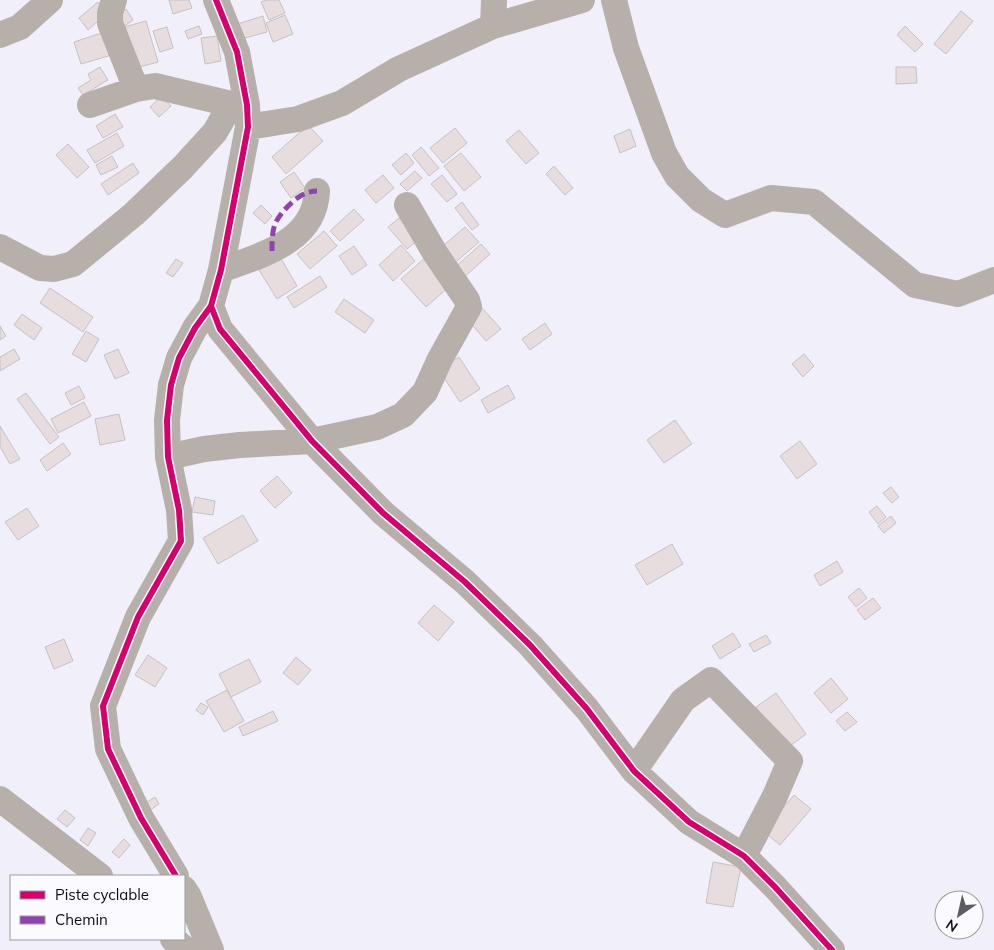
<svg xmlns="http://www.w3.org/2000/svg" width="994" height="950" viewBox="0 0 994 950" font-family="Mulish,sans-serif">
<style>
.building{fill:#e7dddf;stroke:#c6c1c4}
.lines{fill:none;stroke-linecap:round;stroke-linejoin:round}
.minor{stroke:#b7afa9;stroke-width:26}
.quiet{stroke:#8e44ad;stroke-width:5;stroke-dasharray:10 5;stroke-linecap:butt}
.cycleway-casing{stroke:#fafaff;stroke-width:9}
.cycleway{stroke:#d6006c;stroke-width:6}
</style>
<rect width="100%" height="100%" fill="#f0effa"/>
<path class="building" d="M169 0H189L192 8 173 14Z
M266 0H279L285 13 269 20 261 2Z
M98 2 107 13 88 30 79 18Z
M126 9 133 20 120 29 113 18Z
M961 11 973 21 946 54 934 44Z
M285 15 293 34 273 42 266 23Z
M263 16 267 32 241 39 237 24Z
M146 21 158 62 136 68 124 27Z
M199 26 202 34 188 39 185 31Z
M905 26 923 44 915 52 897 35Z
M167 27 173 48 160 52 153 31Z
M108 31 115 54 81 64 74 42Z
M217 36 221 61 205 64 201 38Z
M100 67 108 80 83 95 78 88 91 80 88 74Z
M896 67H916L917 83 896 84Z
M162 96 171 106 159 117 150 107Z
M115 114 123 127 103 138 96 126Z
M308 125 323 141 286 174 272 157Z
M455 128 467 143 443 163 430 148Z
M630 129 636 146 620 153 614 136Z
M519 130 539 153 526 164 506 141Z
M117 133 124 146 95 163 87 150Z
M68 144 89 167 77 178 56 155Z
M421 147 439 168 429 176 412 155Z
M406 153 414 163 401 175 392 165Z
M461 153 481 177 464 191 444 166Z
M112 156 118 167 101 175 96 165Z
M133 163 139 173 108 195 101 184Z
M554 166 573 188 565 195 546 174Z
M415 171 422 178 407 191 400 184Z
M294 172 305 188 291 198 280 182Z
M383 175 394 188 376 203 365 190Z
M442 175 457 194 447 202 431 184Z
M462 202 479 225 472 230 455 208Z
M261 205 272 216 265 224 253 213Z
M354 209 364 220 340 241 330 231Z
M399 218 418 240 407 249 388 227Z
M465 227 479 242 450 267 436 252Z
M324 231 337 246 310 269 297 254Z
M481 244 490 254 461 280 452 270Z
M401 245 415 261 393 281 379 265Z
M354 246 367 265 352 275 339 256Z
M280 257 297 286 277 299 259 270Z
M426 257 451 285 426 307 401 279Z
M176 259 183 263 173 277 166 273Z
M320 276 327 287 294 308 287 297Z
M50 288 93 317 83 332 40 303Z
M344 299 374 320 365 333 335 312Z
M482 308 501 329 486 341 468 320Z
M22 314 42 328 34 340 14 325Z
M545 323 552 334 530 350 522 339Z
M0 326 6 336 0 340Z
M86 331 99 339 86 362 72 354Z
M14 349 20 359 0 371V357Z
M118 349 129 373 115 379 104 355Z
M804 354 814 366 803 377 792 364Z
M459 357 480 389 460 402 439 370Z
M508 385 515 398 488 413 481 400Z
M79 386 85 398 71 405 65 393Z
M26 393 59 437 50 444 17 399Z
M84 402 91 416 58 433 51 419Z
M119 414 125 440 100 445 95 419Z
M675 420 692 444 664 463 647 440Z
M0 426 20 459 10 464 0 447Z
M800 441 817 464 797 479 780 456Z
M63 443 71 454 47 471 40 460Z
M277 476 292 493 275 508 260 491Z
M891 487 899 497 892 503 883 493Z
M195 497 215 501 213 515 192 512Z
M877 506 886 517 878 524 869 512Z
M27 508 39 526 18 540 5 522Z
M243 515 258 541 218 564 203 538Z
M891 516 896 523 884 533 878 526Z
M672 544 683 564 647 585 635 565Z
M837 561 843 572 820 586 814 575Z
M859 588 867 598 856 607 848 597Z
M873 598 881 608 865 620 857 610Z
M434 605 454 622 438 641 418 623Z
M733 633 741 646 720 659 712 646Z
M766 635 771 643 754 652 749 644Z
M64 639 73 661 54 669 45 647Z
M148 655 167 668 155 687 135 675Z
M296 657 311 670 298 685 283 673Z
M249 659 261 682 231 697 219 674Z
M831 678 848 699 831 713 814 693Z
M227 690 244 721 224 732 206 701Z
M776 693 806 734 786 749 756 707Z
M201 703 208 707 203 715 196 710Z
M273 711 278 721 243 736 239 727Z
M847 712 857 722 845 731 836 721Z
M794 795 811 809 780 845 763 831Z
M155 797 159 804 146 813 141 806Z
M65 810 75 818 67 827 57 819Z
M88 828 96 833 88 846 80 840Z
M124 839 130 845 119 858 112 852Z
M713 862 741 867 733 907 706 903Z"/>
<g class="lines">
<path class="minor" d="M114 0 110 13V23L136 89 155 86 231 104 247 105
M216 0 237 52 247 105 248 127 221 270 211 306 220 329 312 441 383 513 465 582 530 645 587 709 634 771 689 822 744 856 775 887 832 950
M614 0 626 48 664 153 677 176 701 200 725 215 771 198 814 202 915 285 958 294 994 280
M493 26 494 0
M0 35 20 27 50 0
M90 105 136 89
M248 127 298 119 342 103 399 69 493 26 582 0
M0 247 40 268 54 269 73 264 134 214 183 167 215 132 231 104
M221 270C261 255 315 242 317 191
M168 457 204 449 240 445 312 441 377 427 403 415 425 392 440 359 469 307 467 300 435 253 407 205
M634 771 683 700 711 680 790 761 775 796 744 856
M0 799 100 876
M176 876 141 818 108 749 103 706 138 617 181 541 179 510 168 457 167 420 171 385 179 358 195 328 211 306
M184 889 189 897 211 950
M173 939 186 950"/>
<path class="quiet" d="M272 251C272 242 272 232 275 224 280 213 294 198 306 193 309 192 314 191 317 191"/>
<g class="cycleway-casing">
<path id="cycleway" d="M216 0 237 52 247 105 248 127 221 270 211 306 220 329 312 441 383 513 465 582 530 645 587 709 634 771 689 822 744 856 775 887 832 950
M176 876 141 818 108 749 103 706 138 617 181 541 179 510 168 457 167 420 171 385 179 358 195 328 211 306"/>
</g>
<use href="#cycleway" class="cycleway"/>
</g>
<rect x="10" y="875" width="175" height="65" fill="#fafaff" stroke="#9c9ba1"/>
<rect x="20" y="891" width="25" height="8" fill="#d6006c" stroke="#9c9ba1"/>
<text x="55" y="900" font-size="15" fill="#0e0d15">Piste cyclable</text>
<rect x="20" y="916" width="25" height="8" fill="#8e44ad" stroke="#9c9ba1"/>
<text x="55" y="925" font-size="15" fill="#0e0d15">Chemin</text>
<g transform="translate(959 915) rotate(214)"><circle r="24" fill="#fafaff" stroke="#9c9ba1"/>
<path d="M0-4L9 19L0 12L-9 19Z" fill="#5d5c65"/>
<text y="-8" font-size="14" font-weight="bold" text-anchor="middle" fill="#0e0d15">N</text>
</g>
</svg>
